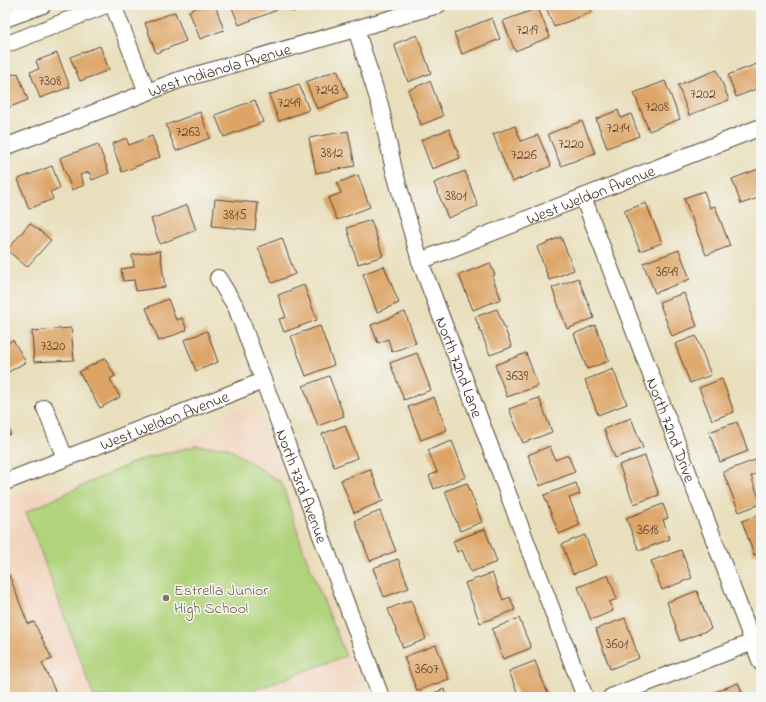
<svg xmlns="http://www.w3.org/2000/svg" width="766" height="702" viewBox="0 0 766 702" font-family="'Indie Flower',sans-serif">
<style>
.built{fill:#f2d4be}
.green{fill:#b0d37c;stroke:#767e4d}
.building{fill:#dda466}
.lines{fill:none;stroke-linecap:round;stroke-linejoin:round}
.minor-casing{stroke:#554536;stroke-width:18}
.minor{stroke:#fff;stroke-width:16}
.education-dot{fill:#8d6e63;stroke:#f6f6f2;stroke-width:1.5}
.labels{text-anchor:middle;stroke-width:3;stroke-linejoin:round;paint-order:stroke}
.number-label{font-size:14px;fill:#644830}
.street-label{font-size:16px;fill:#3b2a1e;stroke:#f6f6f2}
.education-label{font-size:16px;fill:#785e54;stroke:#f6f6f2;text-anchor:start}
</style>
<rect width="100%" height="100%" fill="#f6f6f2"/>
<filter id="ink" filterUnits="userSpaceOnUse"><feTurbulence type="fractalNoise" baseFrequency=".025" numOctaves="2"/><feDisplacementMap in="SourceGraphic" scale="8" xChannelSelector="R" yChannelSelector="G"/><feConvolveMatrix kernelMatrix="1 2 1 2 8 2 1 2 1" color-interpolation-filters="sRGB"/></filter>
<filter id="wash" filterUnits="userSpaceOnUse"><feTurbulence type="fractalNoise" baseFrequency=".012" numOctaves="4" result="noise"/><feDisplacementMap in="SourceGraphic" scale="16" xChannelSelector="R" yChannelSelector="G"/><feGaussianBlur stdDeviation="0.9" result="paint"/><feColorMatrix in="noise" values="0 0 0 0 0 0 0 0 0 0 0 0 0 0 0 0 0 1.4 0 .05"/><feComposite in="paint" operator="in"/></filter>
<g filter="url(#wash)">
<rect width="100%" height="100%" fill="#e9dfbc"/>
<path class="built" d="M237 409H249L256 413 366 697H5V500L34 488 60 492 207 434 232 410Z"/>
<path class="green" d="M195 446 227 447 282 483 305 555 346 656 236 697H94L26 512 138 460Z"/>
<g id="blocks">
<path class="building" d="M204 5H215L224 30 200 39 189 11Z
M231 5H275L277 10 239 25Z
M289 5H310L292 12Z
M545 5H589L592 12 554 27Z
M538 8 550 37 515 51 503 21Z
M175 12 186 41 156 53 145 23Z
M492 18 500 39 462 54 454 33Z
M417 35 431 73 408 82 394 44Z
M100 46 109 70 80 81 70 57Z
M57 53 70 87 40 98 30 72 39 69 36 61Z
M757 64 761 73V87L736 97 728 75Z
M337 70 348 97 317 109 306 82Z
M717 70 729 100 689 115 678 85Z
M18 73 28 100 5 109V77Z
M430 81 443 116 421 125 408 90Z
M665 81 680 119 649 131 634 93Z
M299 84 309 110 279 121 269 95Z
M255 100 263 122 224 137 215 115Z
M618 110 621 118 631 114 639 136 607 148 596 119Z
M200 112 210 138 176 151 166 125Z
M582 121 595 153 561 166 548 134Z
M515 126 521 141 538 135 551 166 512 182 493 134Z
M449 129 460 158 432 169 421 140Z
M348 131 355 166 316 173 309 138Z
M152 136 160 157 122 172 112 144 126 138 129 145Z
M98 144 109 173 92 180 89 172 80 175 84 185 72 190 60 158Z
M52 166 60 188 50 192 53 199 29 209 18 179Z
M761 168V197L741 204 732 179Z
M465 171 478 206 448 218 434 183Z
M358 175 370 207 337 220 328 198 341 193 337 183Z
M704 191 710 208 715 206 730 246 706 255 684 198Z
M215 199 258 203 255 230 212 226Z
M646 203 662 243 640 251 624 211Z
M187 205 196 230 160 244 151 219Z
M371 220 383 256 358 264 347 228Z
M30 223 51 240 27 267 7 250Z
M561 237 574 270 549 280 537 247Z
M282 238 295 274 272 283 258 247Z
M679 250 690 279 655 293 643 263Z
M160 251 165 287 136 291 134 280 123 281 121 269 134 267 132 255Z
M490 263 495 275 492 276 501 299 473 310 459 275Z
M384 266 399 303 377 312 363 274Z
M578 278 594 318 567 329 552 288Z
M304 285 317 320 284 332 279 319 286 317 278 295Z
M684 293 697 326 672 336 659 302Z
M168 299 176 320 182 318 187 330 159 341 146 308Z
M497 309 512 347 490 355 475 317Z
M405 312 416 343 392 352 388 339 378 343 371 325Z
M595 325 609 361 587 369 574 334Z
M320 326 334 365 306 376 291 336Z
M71 328 74 360 34 362 32 331Z
M207 331 218 362 196 371 184 340Z
M696 336 711 375 690 383 675 344Z
M13 340 26 362 5 374V345Z
M417 353 431 390 404 400 390 363Z
M526 353 538 386 507 397 495 365Z
M105 358 115 376 110 379 120 397 100 408 79 372Z
M613 369 627 404 598 415 585 380Z
M329 376 344 416 318 426 303 386Z
M722 379 734 412 712 420 699 388Z
M434 397 447 430 421 440 408 407Z
M539 398 552 432 523 443 509 409Z
M631 418 643 448 615 458 604 429Z
M5 420 11 434 5 436Z
M737 422 748 451 720 462 709 432Z
M345 425 357 458 334 467 322 434Z
M452 441 466 477 434 489 429 476 437 472 428 450Z
M550 446 555 460 568 455 575 472 540 486 528 455Z
M645 456 659 495 634 504 619 465Z
M755 460 760 473 751 476 761 504 739 512 723 472Z
M370 469 383 501 354 513 341 480Z
M467 483 482 522 460 531 445 491Z
M576 483 580 494 569 498 580 525 559 534 544 495Z
M663 504 668 518 663 520 670 539 639 551 626 518Z
M380 511 396 551 370 561 355 521Z
M761 514V552L754 555 742 521Z
M485 529 497 562 471 572 462 550 457 552 453 541Z
M585 535 596 565 573 574 562 544Z
M681 550 692 578 662 590 651 561Z
M398 559 409 588 384 597 373 568Z
M492 573 503 600 510 597 515 610 480 623 465 583Z
M9 575 28 624 34 622 52 659 42 663 58 697H5V576Z
M608 575 617 599 609 602 613 611 591 620 578 587Z
M697 591 711 629 680 641 675 627H676L667 602Z
M411 600 426 639 403 648 388 609Z
M519 618 531 648 503 659 492 629Z
M625 618 639 658 610 669 596 629Z
M436 645 449 679 417 691 404 657Z
M535 661 548 694 539 697H519L509 671Z
M738 683 744 697H702Z
M444 689 447 697H424Z"/>
</g>
</g>
<g filter="url(#ink)">
<use href="#blocks" fill-opacity="0" stroke="#554536" stroke-width="1"/>
<g class="lines">
<g class="minor-casing">
<g id="minor">
<path d="M113 5 147 92"/>
<path d="M5 19 43 5"/>
<path id="s1" d="M356 29 380 105 394 170 420 261 585 697"/>
<path d="M5 45 106 5"/>
<path id="s2" d="M5 147 179 80 438 5"/>
<path id="s3" d="M583 197 761 663"/>
<path id="s4" d="M420 261 761 127"/>
<path id="s5" d="M218 278 236 307 381 697"/>
<path d="M45 408 65 458"/>
<path id="s6" d="M5 482 263 381"/>
<path d="M611 697 753 642"/>
</g>
</g>
<use href="#minor" class="minor"/>
</g>
</g>
<circle class="education-dot" cx="166" cy="598" r="4"/>
<g class="labels">
<g class="number-label">
<text x="527" y="34">7219</text>
<text x="50" y="85">7308</text>
<text x="327" y="94">7243</text>
<text x="703" y="98">7202</text>
<text x="289" y="107">7249</text>
<text x="657" y="111">7208</text>
<text x="618" y="132">7214</text>
<text x="188" y="136">7263</text>
<text x="571" y="148">7220</text>
<text x="332" y="157">3812</text>
<text x="524" y="159">7226</text>
<text x="456" y="200">3801</text>
<text x="235" y="219">3815</text>
<text x="667" y="276">3649</text>
<text x="53" y="350">7320</text>
<text x="517" y="380">3639</text>
<text x="648" y="534">3618</text>
<text x="617" y="648">3601</text>
<text x="427" y="673">3607</text>
</g>
<g class="street-label">
<text dy="6" stroke="none"><textPath href="#s2" startOffset="228">West Indianola Avenue</textPath></text>
<text dy="6" stroke="none"><textPath href="#s4" startOffset="183">West Weldon Avenue</textPath></text>
<text dy="6" stroke="none"><textPath href="#s1" startOffset="354">North 72nd Lane</textPath></text>
<text dy="6" stroke="none"><textPath href="#s6" startOffset="171">West Weldon Avenue</textPath></text>
<text dy="6" stroke="none"><textPath href="#s3" startOffset="249">North 72nd Drive</textPath></text>
<text dy="6" stroke="none"><textPath href="#s5" startOffset="225">North 73rd Avenue</textPath></text>
</g>
<g class="education-label">
<text x="174" y="595">Estrella Junior<tspan x="174" dy="18">High School</tspan></text>
</g>
</g>
<rect width="766" height="702" fill="none" stroke="#f6f6f2" stroke-width="20"/>
</svg>
